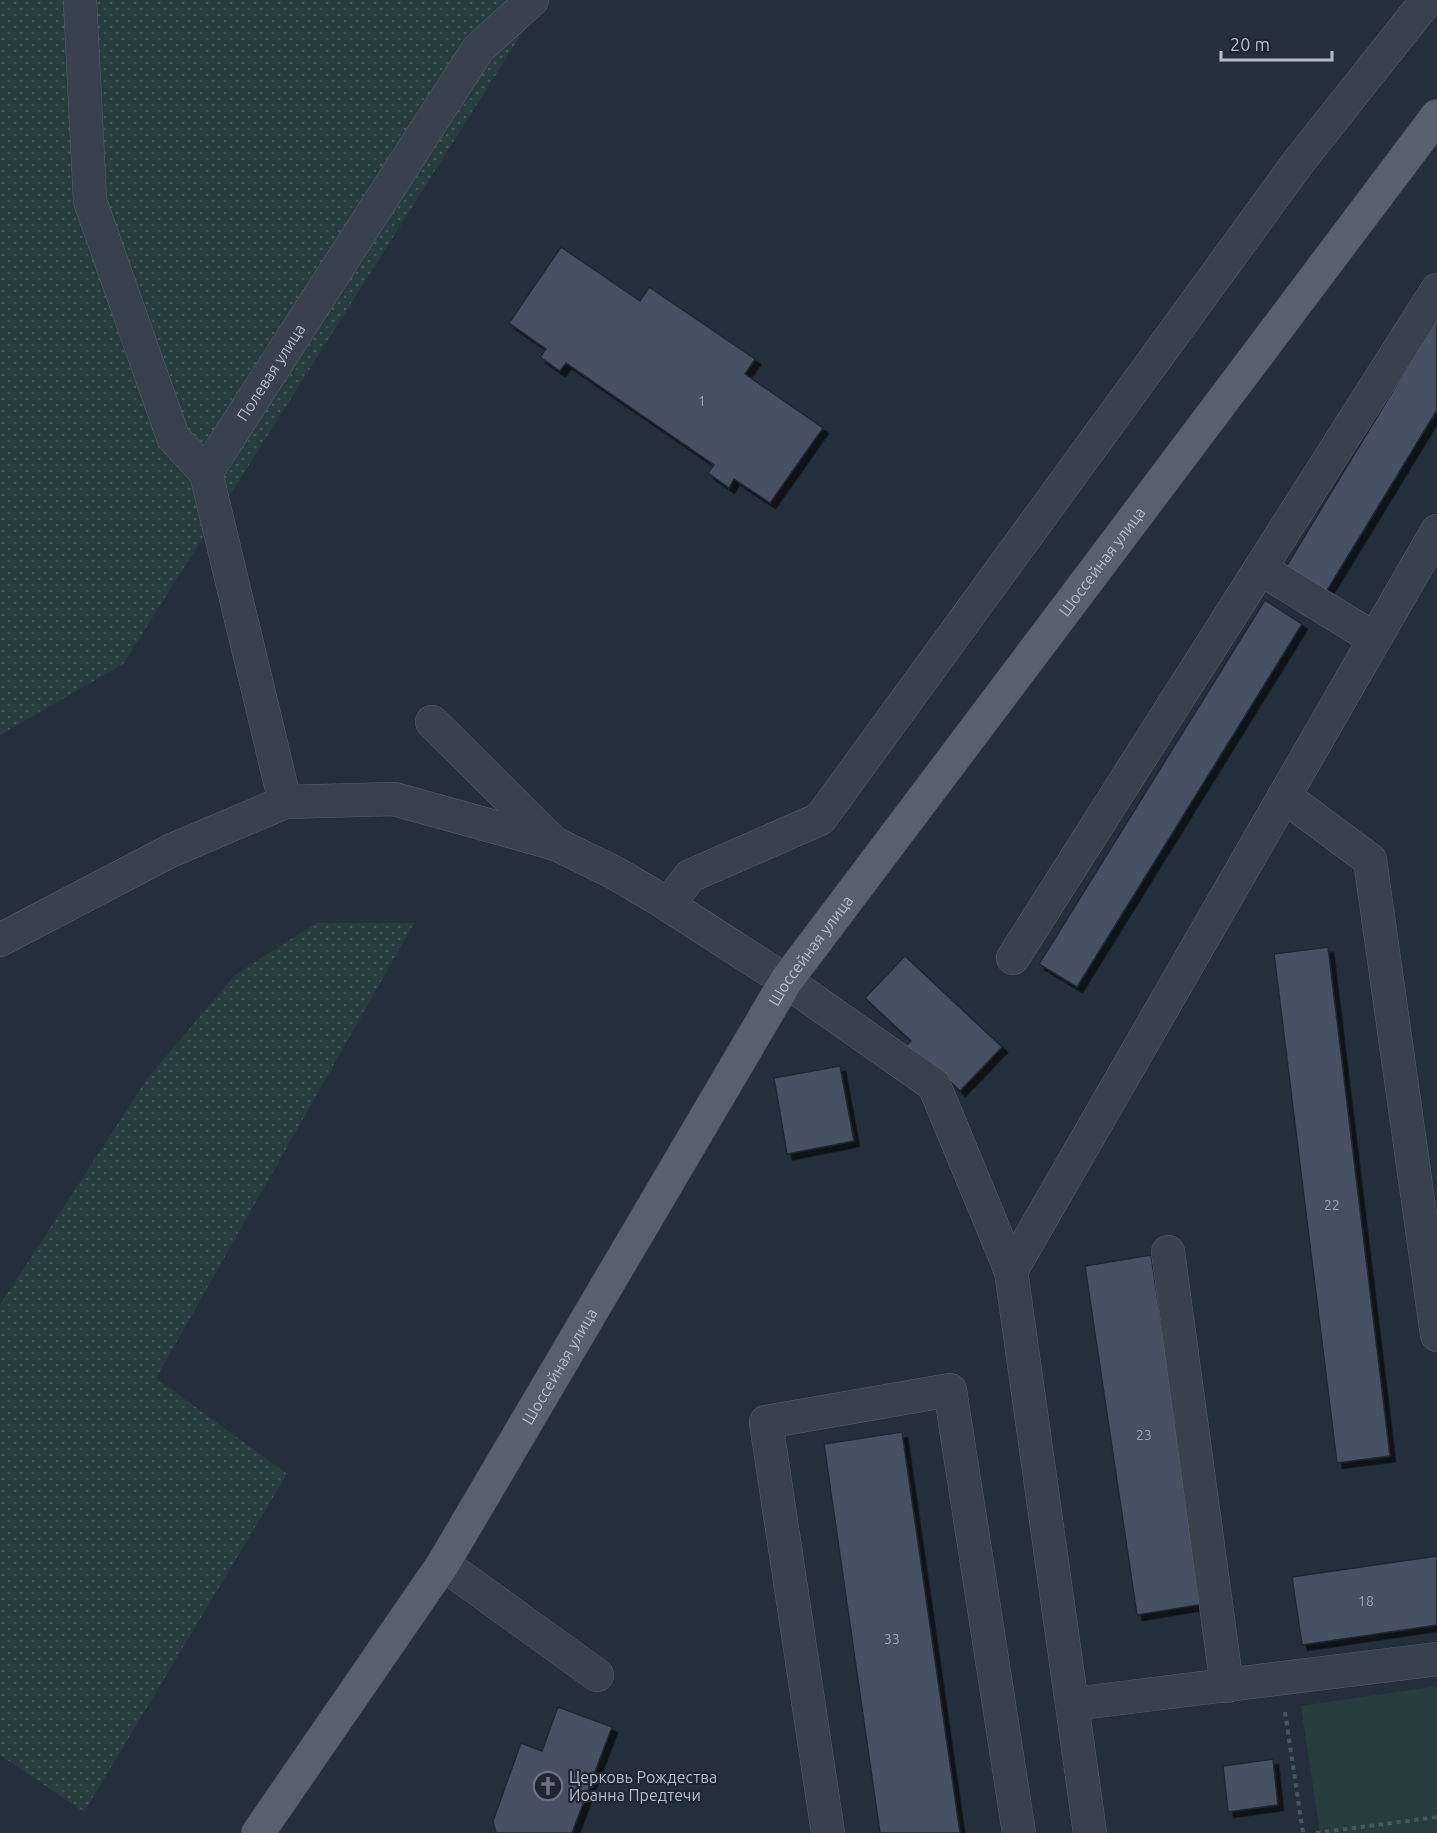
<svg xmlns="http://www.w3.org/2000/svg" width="1437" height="1833" viewBox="0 0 1437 1833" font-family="Ubuntu,sans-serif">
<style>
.grass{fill:#263c3f}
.garden{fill:url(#garden-dots)}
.building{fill:#455162;stroke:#1f2835;stroke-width:1.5;filter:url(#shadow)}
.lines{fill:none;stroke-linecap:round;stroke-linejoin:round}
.minor-casing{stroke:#565f6c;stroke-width:34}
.major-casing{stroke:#414a57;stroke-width:34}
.path{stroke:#44595c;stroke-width:4;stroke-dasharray:4.5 4.5;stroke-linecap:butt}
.minor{stroke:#38414e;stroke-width:33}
.major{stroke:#56606e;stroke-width:33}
.labels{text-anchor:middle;stroke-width:4.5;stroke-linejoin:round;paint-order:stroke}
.number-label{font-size:14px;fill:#98a1af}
.street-label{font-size:16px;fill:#b4bcc9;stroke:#1d2633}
.poi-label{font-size:16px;fill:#b4bcc9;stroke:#1d2633;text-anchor:start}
</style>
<defs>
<pattern id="garden-dots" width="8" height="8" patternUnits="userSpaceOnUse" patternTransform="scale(1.5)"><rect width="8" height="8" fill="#263c3f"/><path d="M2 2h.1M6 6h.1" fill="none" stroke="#435659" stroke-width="1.8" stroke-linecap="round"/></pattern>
<filter id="shadow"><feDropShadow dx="5.5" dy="5.5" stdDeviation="0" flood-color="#0009"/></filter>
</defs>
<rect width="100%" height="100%" fill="#242f3e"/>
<path class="grass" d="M1437 1686V1833H1320L1301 1706Z"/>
<path class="garden" d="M0 0H543L123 664 0 735Z
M316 923H414L156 1378 287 1474 84 1812 0 1755V1305L147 1079 235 975Z"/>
<path class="building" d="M561 247 640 301 649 287 755 359 745 374 823 428 770 503 734 479 729 488 708 473 714 465 566 363 560 371 540 357 546 349 509 323Z
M1437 318V410L1326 592 1286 567Z
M1265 600 1302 624 1077 987 1039 964Z
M1328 947 1390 1456 1337 1463 1274 954Z
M905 956 1002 1047 960 1091 941 1072 905 1047 911 1041 865 998Z
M840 1066 854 1141 787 1154 774 1078Z
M1151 1255 1204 1604 1137 1615 1085 1266Z
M902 1432 960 1833H880L824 1444Z
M1437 1556V1625L1302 1645 1292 1577Z
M558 1707 612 1727 572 1833H496L493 1821 521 1743 542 1751Z
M1273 1759 1278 1805 1228 1812 1223 1766Z"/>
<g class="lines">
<g class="minor-casing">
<g id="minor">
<path d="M80 0 90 201 173 437 206 473"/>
<path d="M1261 569 1375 639"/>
<path d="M432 722 554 843"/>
<path d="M1284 796 1370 860 1437 1335"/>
<path id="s1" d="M285 802 206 473 478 49 532 0"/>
<path d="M668 905 690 876 820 819 1300 160 1427 0"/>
<path d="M0 940 170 851 285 802 394 799 556 844 615 873 659 899 786 981 934 1085 1011 1271 1090 1833"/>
<path d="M1013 958 1437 290"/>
<path d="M1168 1252 1227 1686"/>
<path d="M1011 1271 1437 531"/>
<path d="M443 1564 597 1675"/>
<path d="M1073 1704 1437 1659"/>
<path d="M828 1833 766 1422 950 1390 1019 1833"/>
</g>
</g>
<g class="major-casing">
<g id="major">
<path id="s2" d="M258 1833 443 1564 786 981 1437 116"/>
</g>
</g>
<path class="path" d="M1285 1712 1303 1833
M1316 1833 1437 1817"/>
<use href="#minor" class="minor"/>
<use href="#major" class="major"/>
</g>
<defs>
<g id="church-ring" transform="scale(1.5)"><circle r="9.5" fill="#1d2633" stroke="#6b7280" stroke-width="1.5"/><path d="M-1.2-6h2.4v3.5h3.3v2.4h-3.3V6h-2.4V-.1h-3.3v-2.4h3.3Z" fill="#6b7280"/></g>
</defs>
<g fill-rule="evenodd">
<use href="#church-ring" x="548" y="1786"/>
</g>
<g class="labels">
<g class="number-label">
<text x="702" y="406">1</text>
<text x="1332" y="1210">22</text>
<text x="1144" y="1440">23</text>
<text x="1366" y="1606">18</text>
<text x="892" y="1644">33</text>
</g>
<g class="street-label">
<text dy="6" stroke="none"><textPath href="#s1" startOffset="458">Полевая улица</textPath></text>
<text dy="6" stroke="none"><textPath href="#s2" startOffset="1528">Шоссейная улица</textPath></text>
<text dy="6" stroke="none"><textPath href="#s2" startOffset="1042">Шоссейная улица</textPath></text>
<text dy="6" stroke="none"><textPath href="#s2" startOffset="556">Шоссейная улица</textPath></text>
</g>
<g class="poi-label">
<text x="569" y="1783">Церковь Рождества<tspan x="569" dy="18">Иоанна Предтечи</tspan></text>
</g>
</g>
<path d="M1221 51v9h111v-9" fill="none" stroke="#b4bcc9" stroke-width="3"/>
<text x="1230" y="51" font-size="18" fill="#b4bcc9" stroke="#1d2633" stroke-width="4.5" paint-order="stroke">20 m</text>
</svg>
